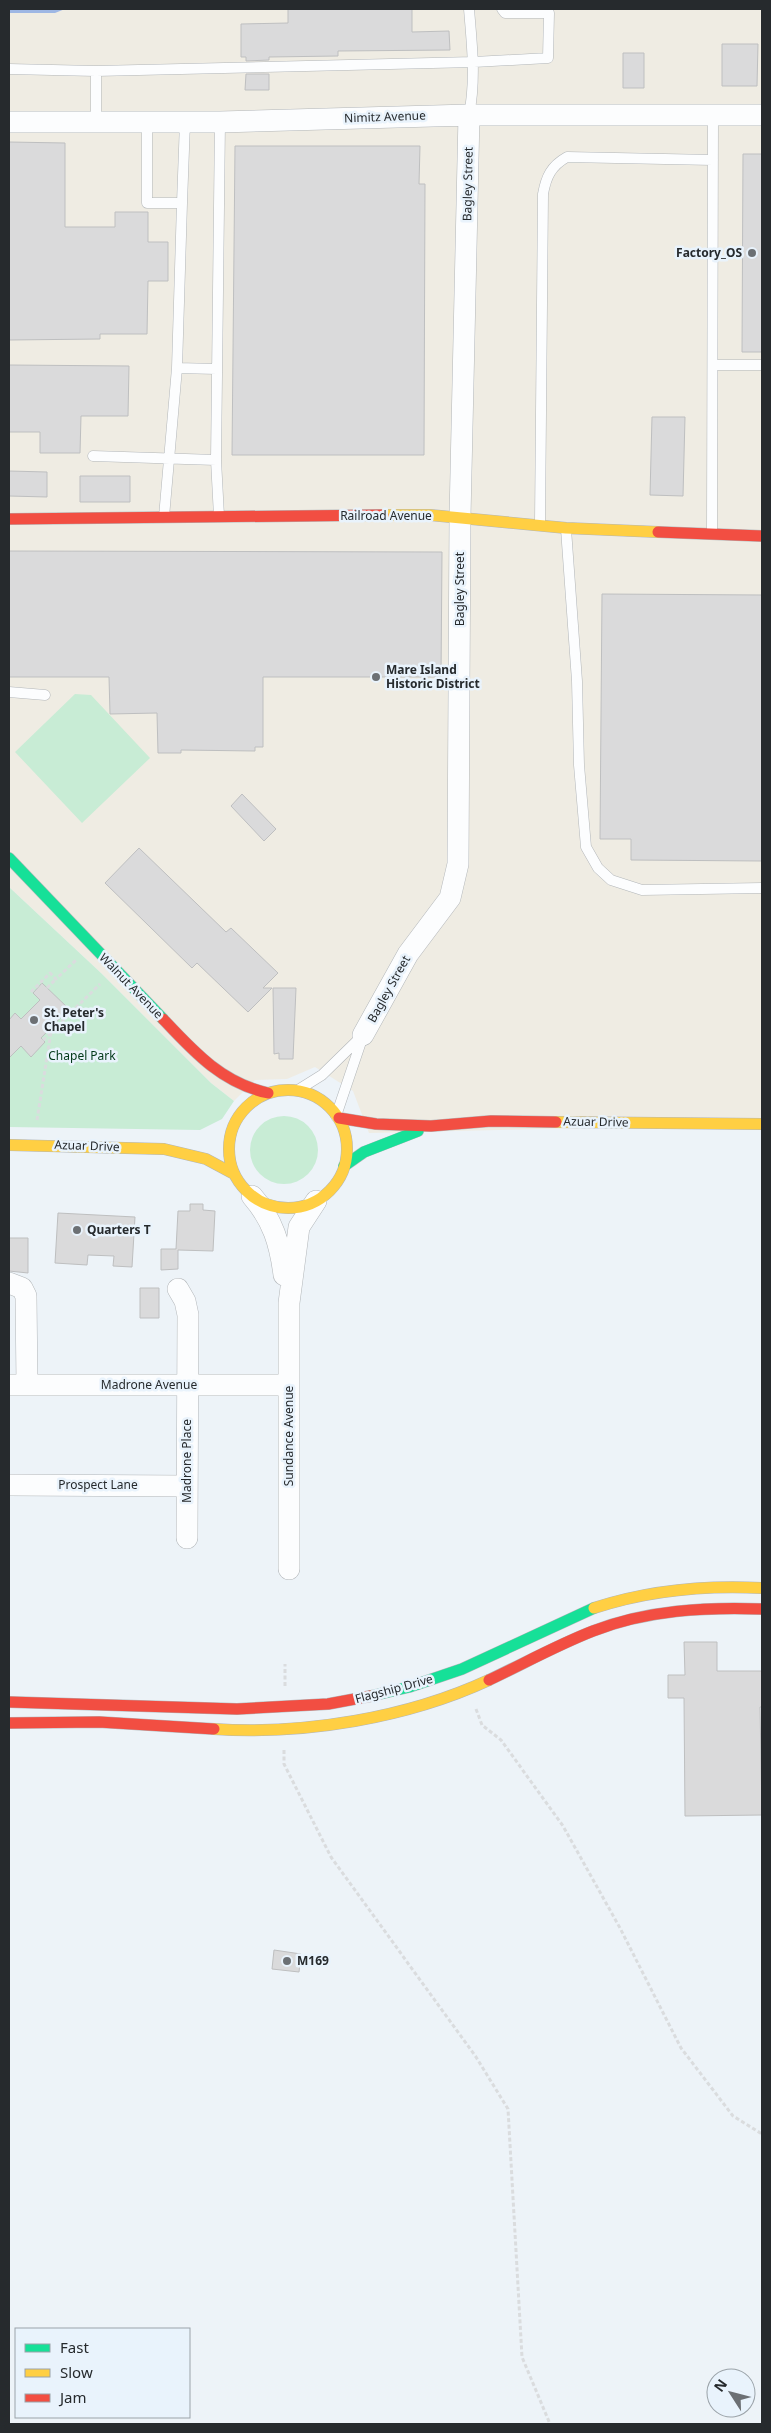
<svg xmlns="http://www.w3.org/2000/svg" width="771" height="2433" viewBox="0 0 771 2433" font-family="'Noto Sans',sans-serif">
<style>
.industrial{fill:#efece3}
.green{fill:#c8ecd5}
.water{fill:#9eb7e4}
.building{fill:#dadadb;stroke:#bebfc0}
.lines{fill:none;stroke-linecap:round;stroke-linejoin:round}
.lane-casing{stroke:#b2b6b9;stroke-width:11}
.street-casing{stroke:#b2b6b9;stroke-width:22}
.fast-casing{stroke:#b2b6b9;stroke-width:12}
.slow-casing{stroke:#b2b6b9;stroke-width:12}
.jam-casing{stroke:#b2b6b9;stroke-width:12}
.path{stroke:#dadcde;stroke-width:3;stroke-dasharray:4 2.5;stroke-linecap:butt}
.lane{stroke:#fcfdfe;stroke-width:10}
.street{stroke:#fcfdfe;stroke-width:21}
.fast{stroke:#16e098;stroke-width:11}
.slow{stroke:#ffcf43;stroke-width:11}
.jam{stroke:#f24e42;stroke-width:11}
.poi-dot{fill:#6c7074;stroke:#e9f3fc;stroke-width:2}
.labels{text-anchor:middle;stroke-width:5;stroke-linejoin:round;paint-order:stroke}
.street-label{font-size:12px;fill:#262a2d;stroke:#e9f3fc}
.poi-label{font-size:12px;font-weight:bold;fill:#262a2d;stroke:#e9f3fc;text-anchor:start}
.park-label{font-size:12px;fill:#003818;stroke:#e9f3fc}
</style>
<rect width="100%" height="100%" fill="#edf3f8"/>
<path class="industrial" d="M9 9H762V1124L369 1133 353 1091 315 1067 287 1079 255 1080 234 1101 211 1083 101 973 9 887Z"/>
<path class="green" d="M75 694 91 695 150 758 82 823 15 752Z
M9 887 101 973 211 1083 234 1101 222 1119 200 1130 9 1127Z
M250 1150a34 34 0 1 1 68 0a34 34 0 1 1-68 0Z"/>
<path class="water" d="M9 9H65L55 13H9Z"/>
<path class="building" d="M288 9H412V32L449 31 450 50 338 51V56L269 57V60L246 61V57H241V24L288 23Z
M722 44H758L757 86H722Z
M623 53H644V88H623Z
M246 74H269V90H245Z
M9 142 65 143V227H115V212H148V242H168V281H148L147 334H100V339L9 340Z
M235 146H420L419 184H425L424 455H232Z
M743 154H762V352H742Z
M9 365 129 366 128 416H81L80 453H40V432H9Z
M652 417H685L683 496 650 495Z
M9 471 47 472V497L9 496Z
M80 476H130V502H80Z
M9 551 442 552 441 677H263V747H255V751L181 750V753H158L157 713 110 714 109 677H9Z
M602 594 762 595V861L631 860V839H600Z
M242 794 276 829 264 841 231 806Z
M139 848 226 932 231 928 278 973 263 988H272L248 1012 197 963 192 968 105 883Z
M42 983 69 1009 41 1038 45 1042 31 1057 21 1046 9 1058V1020L15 1013 21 1019 40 1000 33 993Z
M273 988H296L293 1059H279V1053L274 1054Z
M190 1204H203V1210L215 1211 213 1251 178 1250V1269L161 1270V1249H176L178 1211H190Z
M58 1213 135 1217 132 1267 113 1266 114 1256 88 1255 87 1265 55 1263Z
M9 1238H28V1273L9 1271Z
M140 1288H159V1318H140Z
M684 1642H717V1671H762V1707H760L762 1815 685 1816 684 1698H668V1675H685Z
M274 1950 301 1954 299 1972 272 1969Z"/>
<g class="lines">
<g class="lane-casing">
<path id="lane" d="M9 69 96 71
M469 115C476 79 472 45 469 9
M96 122V71L474 62 548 58 549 13H505L502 9
M147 122V203H182L185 122
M182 203 177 368 217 369
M713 365H762
M93 456 216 460
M219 516 216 460 220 122
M164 517 177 368
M540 523 543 194C546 177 551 166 567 157L713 160
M566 529 577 681 579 765 586 847 598 868 611 880 642 890 762 888
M712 534 713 115
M9 692 45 695
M298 1090 322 1075 363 1035
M336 1116 362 1039"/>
</g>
<g class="street-casing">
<path id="street" d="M9 122H220L469 115H762
M363 1035 408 954 450 898 458 864 460 517 469 115
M252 1196C273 1220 280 1244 284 1275
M9 1283 22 1288 26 1296 27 1385
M178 1289 185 1301 188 1315 187 1538
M9 1385H289
M9 1485 187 1486
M289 1569V1303L299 1227 316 1201"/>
</g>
<g class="fast-casing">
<path id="fast" d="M9 858 163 1019
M344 1166 364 1152 418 1131
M371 1696 409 1687 462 1669 594 1608"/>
</g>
<g class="slow-casing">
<path id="slow" d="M383 515H430L566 528 658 532
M229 1149a59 59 0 1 1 118 0a59 59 0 1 1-118 0Z
M556 1122 762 1124
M9 1145 164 1149 206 1159 234 1174
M594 1608C649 1590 705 1585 762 1588
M214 1729C304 1735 407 1718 489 1680"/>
</g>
<g class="jam-casing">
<path id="jam" d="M9 519 383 515
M658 532 762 536
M163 1019C194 1052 222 1083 268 1093
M339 1118 376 1124 431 1126 491 1121 556 1122
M489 1680C523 1664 557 1645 593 1631 647 1610 705 1607 762 1609
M9 1702 237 1709 328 1704 371 1696
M9 1723 99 1722 214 1729"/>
</g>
<path class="path" d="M47 988 56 979
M31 992 50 973 56 979 76 960
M43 1040 51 1033
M37 1120 51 1032 100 984
M285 1686V1664
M476 1709 482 1725 501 1740 563 1826 620 1928 681 2048 733 2116 762 2134
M284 1750V1764L331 1857 476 2057 508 2109 522 2357 550 2424"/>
<use href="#lane" class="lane"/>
<use href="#street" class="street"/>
<use href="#fast" class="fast"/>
<use href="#slow" class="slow"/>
<use href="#jam" class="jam"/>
</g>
<g class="poi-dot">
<circle cx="752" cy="253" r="5"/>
<circle cx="376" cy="677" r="5"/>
<circle cx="34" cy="1020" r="5"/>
<circle cx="77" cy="1230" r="5"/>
<circle cx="287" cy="1961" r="5"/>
</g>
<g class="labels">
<g class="street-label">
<text transform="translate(385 117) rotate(-2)" y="4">Nimitz Avenue</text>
<text transform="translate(468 184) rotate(-89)" y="4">Bagley Street</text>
<text x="386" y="520">Railroad Avenue</text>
<text transform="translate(460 589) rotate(-90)" y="4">Bagley Street</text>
<text transform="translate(131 986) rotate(46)" y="4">Walnut Avenue</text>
<text transform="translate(389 989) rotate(-61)" y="4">Bagley Street</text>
<text transform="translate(596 1122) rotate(1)" y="4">Azuar Drive</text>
<text transform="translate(87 1146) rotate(2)" y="4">Azuar Drive</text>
<text x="149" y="1389">Madrone Avenue</text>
<text transform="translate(289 1436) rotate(-90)" y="4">Sundance Avenue</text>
<text transform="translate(187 1461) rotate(-90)" y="4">Madrone Place</text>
<text x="98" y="1489">Prospect Lane</text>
<text transform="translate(394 1689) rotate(-15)" y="4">Flagship Drive</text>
</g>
<g class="poi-label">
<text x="742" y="257" text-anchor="end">Factory_OS</text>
<text x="386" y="674">Mare Island<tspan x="386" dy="14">Historic District</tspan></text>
<text x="44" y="1017">St. Peter's<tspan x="44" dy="14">Chapel</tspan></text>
<text x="87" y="1234">Quarters T</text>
<text x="297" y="1965">M169</text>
</g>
<g class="park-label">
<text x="82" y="1060">Chapel Park</text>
</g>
</g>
<rect width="771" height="2433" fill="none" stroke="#262a2d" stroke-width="20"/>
<rect x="15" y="2328" width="175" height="90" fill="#e9f3fc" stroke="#9ba3a9"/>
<rect x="25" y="2344" width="25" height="8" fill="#16e098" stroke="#9ba3a9"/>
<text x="60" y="2353" font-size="15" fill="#262a2d">Fast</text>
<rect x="25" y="2369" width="25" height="8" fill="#ffcf43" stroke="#9ba3a9"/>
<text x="60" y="2378" font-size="15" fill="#262a2d">Slow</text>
<rect x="25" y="2394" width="25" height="8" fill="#f24e42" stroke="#9ba3a9"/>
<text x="60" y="2403" font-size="15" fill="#262a2d">Jam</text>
<g transform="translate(731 2393) rotate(306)"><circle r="24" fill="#e9f3fc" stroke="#9ba3a9"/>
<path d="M0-4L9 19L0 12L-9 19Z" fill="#6c7074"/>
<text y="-8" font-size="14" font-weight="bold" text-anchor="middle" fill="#262a2d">N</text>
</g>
</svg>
